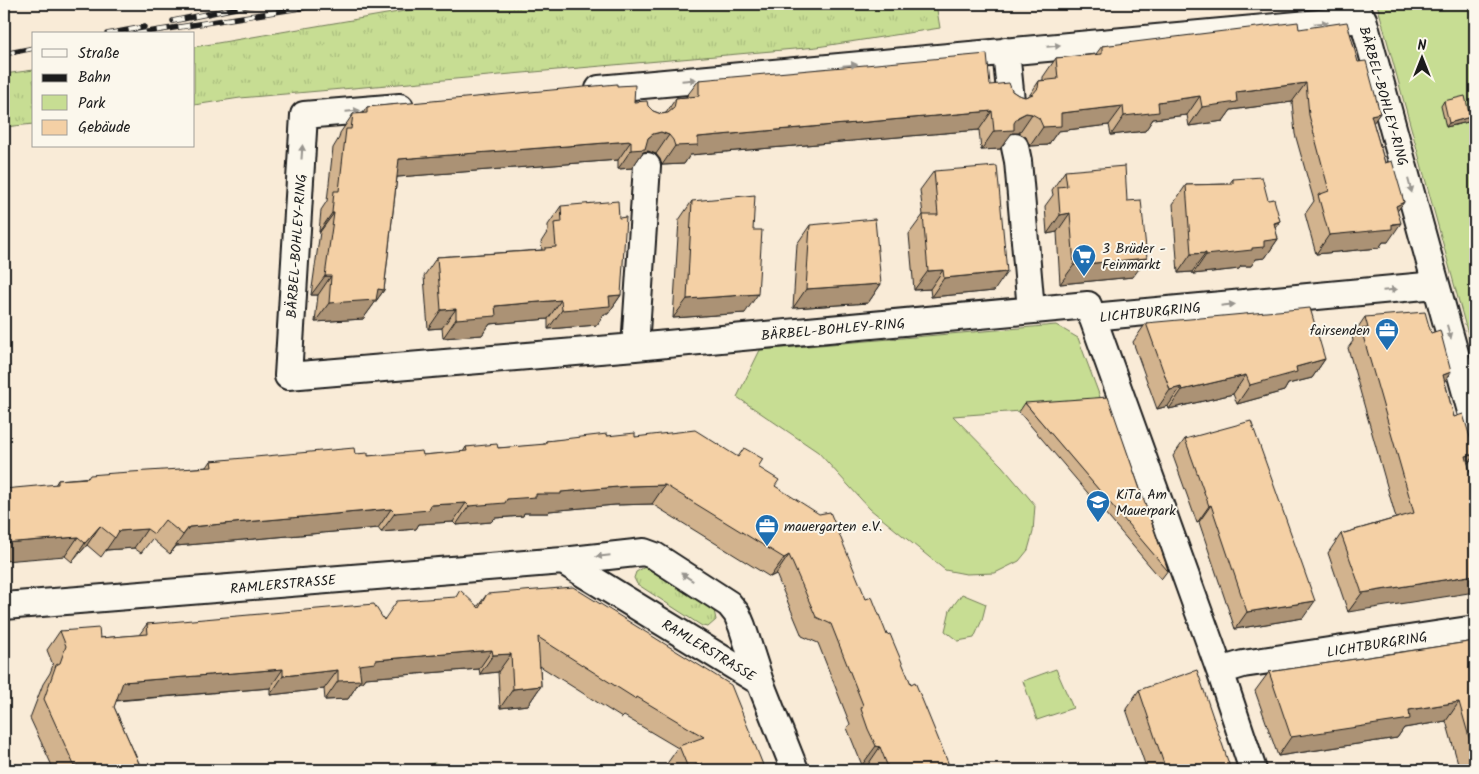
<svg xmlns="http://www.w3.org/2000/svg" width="1479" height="774" viewBox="0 0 1479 774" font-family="Kalam,sans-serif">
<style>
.grass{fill:url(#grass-tufts);stroke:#727c58}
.park{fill:#c7dd93;stroke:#727c58}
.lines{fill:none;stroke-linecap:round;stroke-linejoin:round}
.street-casing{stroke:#1c1c1c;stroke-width:30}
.street{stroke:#fbf7ec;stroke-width:26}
.rail-casing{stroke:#1c1c1c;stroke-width:5.5}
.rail{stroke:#fbf7ec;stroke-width:4;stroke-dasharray:11;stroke-linecap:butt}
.wall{fill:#d2b38e;stroke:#1c1c1c}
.shaded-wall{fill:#ab9274;stroke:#1c1c1c}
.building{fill:#f4d0a5;stroke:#1c1c1c}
.oneway{fill:#97948e}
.labels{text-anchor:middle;stroke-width:4;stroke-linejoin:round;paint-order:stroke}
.street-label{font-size:14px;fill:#1c1c1c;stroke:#fbf7ec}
.poi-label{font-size:14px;fill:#1c1c1c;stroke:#fbf7ec;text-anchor:start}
</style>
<defs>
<pattern id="grass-tufts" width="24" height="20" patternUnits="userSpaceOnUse" patternTransform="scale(1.25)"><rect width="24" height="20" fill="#c7dd93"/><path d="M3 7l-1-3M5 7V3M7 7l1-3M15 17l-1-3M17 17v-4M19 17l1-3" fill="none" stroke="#aabd7e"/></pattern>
</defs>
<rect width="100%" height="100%" fill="#f9ebd7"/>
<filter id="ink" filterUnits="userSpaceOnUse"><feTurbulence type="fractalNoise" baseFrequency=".02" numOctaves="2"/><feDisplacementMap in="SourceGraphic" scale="10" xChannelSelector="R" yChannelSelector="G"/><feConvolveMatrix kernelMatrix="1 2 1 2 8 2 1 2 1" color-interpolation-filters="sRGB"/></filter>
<g filter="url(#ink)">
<path class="grass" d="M445 4H936L940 28 817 47 240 98 194 105V47Z
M34 70V124L4 127V74Z
M645 567 714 610 716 620 708 627 702 626 637 584 634 578 636 572Z"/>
<path class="park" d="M1377 4H1475V360Z
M1056 325 1078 338 1103 405 953 416 1002 466 1035 505 1033 532 1028 550 1019 561 995 573 966 574 945 570 870 509 818 452 737 397 760 350Z
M962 594 986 604 982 620 974 638 958 641 945 631 950 610Z
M1056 669 1073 708 1037 720 1023 681Z
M434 763 452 766 455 770H415L418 767Z"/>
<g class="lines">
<g class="street-casing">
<path id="street" d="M1006 51 1011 101
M599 89 1363 19 1475 426
M400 107 304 115 288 376 635 347 1088 305 1220 671 1253 770
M1015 147 1018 161 1031 310
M1092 317 1436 285
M635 347 647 166
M563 561 760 682
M4 606 563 561 644 552 655 556 729 604 737 614 742 626 760 682 795 770
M1220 671 1243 664 1475 629"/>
</g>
<use href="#street" class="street"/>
<g class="rail-casing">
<path id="rail" d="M173 21 255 4
M107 34 144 27
M135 34 326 4
M4 54 34 48"/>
</g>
<use href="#rail" class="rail"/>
</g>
<path class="wall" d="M1299 29 1358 62 1380 113 1373 122 1385 163 1404 202 1397 211 1388 242H1383L1379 248 1316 254 1305 214 1314 201 1295 134 1292 102 1231 110 1223 121 1189 126 1187 115 1153 119 1145 131 1111 135 1109 125 1058 131 1048 145 1030 146 1026 137 1019 133 1012 132 1000 149 981 150 979 130 690 155 684 164 662 165 660 159 656 154 648 151 643 152 632 168 618 169V160L397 177 384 290 363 319 315 322 318 295H311L320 232H319L321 210 327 201 333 148 339 138 340 133 353 114 363 113 367 107 617 86 634 102 648 106 653 111 661 114 666 113 676 98 686 97 699 80 990 85 1012 91 1018 95 1025 97 1029 96 1039 81 1043 80V77L1056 58 1096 54 1102 46Z
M1444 101 1468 122 1446 127 1441 106Z
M934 171 994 291 931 297 930 289 914 290 909 234 923 215 920 190Z
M1065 171 1133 277 1060 284 1057 232 1047 234 1045 206 1053 195 1052 190Z
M1233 179 1268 200 1280 221 1275 228 1278 239 1265 258 1256 259 1251 266H1241L1239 269 1193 274 1192 272 1178 273 1173 204 1186 185 1229 184Z
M692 201 745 313 673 318 679 220Z
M561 206 621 295 608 314H604L597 325 548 329V319L490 324 482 335 443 338 442 328 428 329 424 276 437 257 542 250 541 242 548 231V225Z
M810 225 881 284 868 303 793 308 797 244Z
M1365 317 1445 382 1454 417 1475 454 1468 463 1348 612 1328 553 1341 534 1396 518 1348 348 1353 341 1352 336Z
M1146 323 1325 359 1312 378 1288 384 1284 391 1237 404 1233 394 1169 409 1168 406 1157 409 1133 342Z
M1025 403 1168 570 1162 578 1161 579 1019 412Z
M607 436 635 437 738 457 758 467 775 486 866 599 887 635 911 684 951 770H869L867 766 862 765 847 728 850 724 818 643 802 636 776 574 770 577 652 504 615 505 549 511 548 513H524L523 516 495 518 491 522 456 525 453 522 419 524 416 529 381 532 378 528 176 546 170 554 152 539 141 553 134 548 106 550 101 557 87 545 72 562 65 556 55 485 58 480 207 467 211 461 355 454 368 456 423 455 463 452 466 447 498 448 543 445 546 441Z
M1185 439 1303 618 1235 629 1199 522 1197 523 1173 456Z
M487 594 765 770H668L666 765 678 748 624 716 622 718 540 666 541 686 528 705 500 708 498 672 480 674 479 669 365 678 362 682H359L348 699 325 700 324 689 270 695V688L116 701 114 707 142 770H54L30 718 43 684 50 673 53 665 47 650 60 631 100 638 139 635 147 624 384 619 478 606Z
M1475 641V770H1460L1446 721 1404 728 1397 738 1278 756 1255 691 1269 672Z
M1139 690 1231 770H1147L1126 709Z"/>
<path class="shaded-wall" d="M1306 83 1292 102 1231 110 1223 121 1189 126 1202 107 1236 92Z
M1200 96 1187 115 1153 119 1145 131 1111 135 1124 116 1158 102Z
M1123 106 1109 125 1058 131 1048 145 1030 146 1043 127 1061 113Z
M992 111 979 130 690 155 684 164 662 165 675 146 698 137Z
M1026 113 1032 114 1019 133H1012L1000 149 981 150 994 131Z
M1380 113 1367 132 1371 115Z
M1470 117 1468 122 1446 127 1449 123Z
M661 132 669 135 656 154 648 151 643 152 632 168 618 169 631 150 648 138 653 134Z
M631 141 618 160 385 178 399 159Z
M1404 202 1390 221 1396 206Z
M332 213H334L320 232H319Z
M1070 213 1057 232 1047 234 1060 215Z
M1280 221 1266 240 1278 239 1265 258 1256 259 1251 266H1241L1239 269 1193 274 1206 255Z
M1401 223 1388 242H1383L1379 248 1316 254 1329 235Z
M1206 253 1192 272 1178 273 1191 254Z
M1147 258 1133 277 1060 284 1074 265Z
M943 270 930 289 914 290 928 271Z
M1007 272 994 291 931 297 944 278Z
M325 276H331L318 295H311Z
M881 284 868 303 793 308 806 289Z
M378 289 384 290 363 319 315 322 329 303Z
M758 294 745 313 673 318 687 299Z
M621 295 608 314H604L597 325 548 329 562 310 609 296Z
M561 300 548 319 490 324 482 335 443 338 456 319 495 306Z
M456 309 442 328 428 329 441 310Z
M1325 359 1312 378 1288 384 1284 391 1237 404 1250 385 1296 367Z
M1451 372 1438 391 1443 375Z
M1246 375 1233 394 1169 409 1182 390Z
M1181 387 1168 406 1157 409 1170 390Z
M1475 454 1461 473 1466 456Z
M665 485 652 504 615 505 549 511 548 513H524L523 516 495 518 491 522 456 525 469 506 507 499 536 494 629 486Z
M466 503 453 522 419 524 416 529 381 532 395 513 431 505Z
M1211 505 1199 522 1197 523 1209 506Z
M391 509 378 528 176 546 170 554 189 527Z
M100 526 87 545 72 562 85 543Z
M147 529 134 548 106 550 119 531Z
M78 537 65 556 4 561V543Z
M789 555 776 574 770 577 784 558Z
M1475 575V592L1348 612 1362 593Z
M1315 601 1303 618 1235 629 1247 612Z
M492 650 479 669 365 678 362 682H359L348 699 325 700 338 681 359 665 375 660Z
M511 654 498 672 480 674 493 655Z
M283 669 270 688 109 701 123 682Z
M338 670 324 689 270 695 283 676Z
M541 686 528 705 500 708 513 689Z
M1459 702 1446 721 1404 728 1397 738 1278 756 1291 737 1409 710Z
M876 746 880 747 867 766 862 765Z
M702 763 697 770H686L688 768Z
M74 765 87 770H71Z"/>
<path class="building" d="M1298 22 1299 29 1347 22 1358 62 1366 61 1380 113 1371 115 1385 163 1392 161 1404 202 1396 206 1401 223 1392 224V229L1329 235 1318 195 1329 191 1309 115 1306 83 1236 92 1237 102 1202 107 1200 96 1158 102 1159 112 1124 116 1123 106 1061 113V126L1043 127 1039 118 1032 114 1026 113 1018 117 1014 123V130L994 131 992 111 698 137V145L675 146 673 140 669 135 661 132 653 134 648 138 645 149 631 150V141L399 159 384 290 378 289 376 300 329 303 331 276H325L334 213H332L334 191H339L346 129H351L353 114 367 113V107L617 84V86L635 85 634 102 647 101 648 106 653 111 661 114 668 113 674 108 676 98 699 96V80L987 54 990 85 1009 83 1012 91 1018 95 1025 97 1033 94 1038 88 1039 81 1058 79 1056 58 1102 54V46Z
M1465 96 1470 117 1449 123 1444 101Z
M997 166 1007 272 944 278 943 270 928 271 923 215H938L934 171Z
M1125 166 1127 201 1141 200 1147 258 1074 265 1070 213 1060 215 1058 187 1067 186 1065 171Z
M1262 177 1268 200 1274 199 1280 221 1274 223 1278 239 1264 241V247L1252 248V250L1206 255V253L1191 254 1186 185 1233 184V179Z
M755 195 753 230H762L758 294 687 299 692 201Z
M618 201 619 218 626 217 621 295 609 296 610 306 562 310 561 300 495 306 496 316 456 319V309L441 310 437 257 545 250V248L556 247 554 223 562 222 561 206Z
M875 219 881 284 806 289 810 225Z
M1310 308 1325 359 1296 367 1297 372 1250 385 1246 375 1182 390 1181 387 1170 390 1146 323Z
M1425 312 1431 333 1440 330 1451 372 1443 375 1454 417 1463 414 1475 454 1466 456 1475 491V575L1362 593 1341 534 1414 513 1361 329 1368 328 1365 317Z
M1108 397 1168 570H1167L1025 403Z
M1251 421 1315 601 1247 612 1211 505 1209 506 1185 439Z
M695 430 738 457 744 448 763 459 758 467 779 480 775 486 819 514 830 512 866 599 872 597 887 635 890 634 911 684 915 682 951 770H889L880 747 876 746 868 729 861 709 863 705 831 624 816 617 789 555 784 558 665 485 629 486 561 492V494H536V497L507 499 505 503 469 506 466 503 431 505 429 510 395 513 391 509 189 527 183 535 165 520 154 534 147 529 119 531 115 538 100 526 85 543 78 537 4 543V489L58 484V480L88 478 90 475 115 473 212 467 211 461 354 448 355 454 368 453V456L422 451 423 455 467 451 466 447 497 444 498 448 546 444V441L607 434V436L635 433V437Z
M573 587 731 685 765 770H705L702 763 688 768 679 746 704 737 637 697 636 699 538 637 541 686 513 689 511 654 493 655 492 650 375 660V663L359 665 361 680 338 681V670L283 676V669L123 682 114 707 142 770H87L74 765 44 699 56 665 60 663 66 646 60 631 99 628 100 638 148 634 147 624 374 604 384 620 397 601 456 597 460 590 479 608 487 594Z
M1475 641V758L1459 702 1409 710 1410 719 1291 737 1269 672Z
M1197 670 1231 770H1166L1139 690Z"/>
<defs><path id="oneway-solid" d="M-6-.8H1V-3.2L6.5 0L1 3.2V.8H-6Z" transform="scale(1.25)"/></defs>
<g class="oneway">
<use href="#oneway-solid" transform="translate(1321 23) rotate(-5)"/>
<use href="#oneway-solid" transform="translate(1054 46) rotate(-5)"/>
<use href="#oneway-solid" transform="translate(850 65) rotate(-5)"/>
<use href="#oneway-solid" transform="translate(689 80) rotate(-5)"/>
<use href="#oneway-solid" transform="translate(353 111) rotate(-5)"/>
<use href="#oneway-solid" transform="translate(302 152) rotate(-86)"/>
<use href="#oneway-solid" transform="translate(1410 186) rotate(75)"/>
<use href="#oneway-solid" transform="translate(1390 290) rotate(-5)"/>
<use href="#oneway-solid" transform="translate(1228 305) rotate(-6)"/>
<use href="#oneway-solid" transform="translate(1449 332) rotate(74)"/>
<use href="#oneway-solid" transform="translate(603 556) rotate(174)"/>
<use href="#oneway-solid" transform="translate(687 577) rotate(-147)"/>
</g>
</g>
<defs>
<g id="supermarket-pin" transform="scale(1.25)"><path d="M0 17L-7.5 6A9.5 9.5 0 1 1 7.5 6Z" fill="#1f6fb2" stroke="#fbf7ec"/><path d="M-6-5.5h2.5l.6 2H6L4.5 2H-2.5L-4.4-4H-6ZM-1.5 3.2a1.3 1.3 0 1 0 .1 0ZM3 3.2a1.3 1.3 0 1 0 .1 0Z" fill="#fff"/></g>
<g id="office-pin" transform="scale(1.25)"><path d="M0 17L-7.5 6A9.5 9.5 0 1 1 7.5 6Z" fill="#1f6fb2" stroke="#fbf7ec"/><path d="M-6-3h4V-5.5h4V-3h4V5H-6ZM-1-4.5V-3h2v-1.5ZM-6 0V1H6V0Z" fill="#fff"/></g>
<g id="school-pin" transform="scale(1.25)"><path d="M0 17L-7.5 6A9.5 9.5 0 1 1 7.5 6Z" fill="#1f6fb2" stroke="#fbf7ec"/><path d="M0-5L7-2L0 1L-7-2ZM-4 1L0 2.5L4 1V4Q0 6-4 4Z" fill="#fff"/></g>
</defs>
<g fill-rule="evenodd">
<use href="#supermarket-pin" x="1084" y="256"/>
<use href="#office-pin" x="1387" y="330"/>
<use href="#school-pin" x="1098" y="502"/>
<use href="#office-pin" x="767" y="526"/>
</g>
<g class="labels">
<g class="street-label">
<text transform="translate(1384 96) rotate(74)" y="5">BÄRBEL-BOHLEY-RING</text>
<text transform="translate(296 246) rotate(-86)" y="5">BÄRBEL-BOHLEY-RING</text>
<text transform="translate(1150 312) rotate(-6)" y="5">LICHTBURGRING</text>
<text transform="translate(833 329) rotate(-5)" y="5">BÄRBEL-BOHLEY-RING</text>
<text transform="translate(283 584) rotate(-5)" y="5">RAMLERSTRASSE</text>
<text transform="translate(1377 644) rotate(-9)" y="5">LICHTBURGRING</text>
<text transform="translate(709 650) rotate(31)" y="5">RAMLERSTRASSE</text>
</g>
<g class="poi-label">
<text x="1102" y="253">3 Brüder -<tspan x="1102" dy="16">Feinmarkt</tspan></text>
<text x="1370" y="335" text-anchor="end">fairsenden</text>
<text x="1116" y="499">KiTa Am<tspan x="1116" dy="16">Mauerpark</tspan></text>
<text x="784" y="531">mauergarten e.V.</text>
</g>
</g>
<rect width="1479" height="774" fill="none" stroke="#fbf7ec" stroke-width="20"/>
<rect x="10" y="10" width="1459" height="754" fill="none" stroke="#1c1c1c" stroke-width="2" filter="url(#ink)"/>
<rect x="32" y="32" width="162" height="115" fill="#fbf7ec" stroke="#a29f99"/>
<rect x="42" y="49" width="25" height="8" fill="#fbf7ec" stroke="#a29f99"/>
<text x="78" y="58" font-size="15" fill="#1c1c1c">Straße</text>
<rect x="42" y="74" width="25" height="8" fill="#1c1c1c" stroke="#a29f99"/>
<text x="78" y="82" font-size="15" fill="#1c1c1c">Bahn</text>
<rect x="42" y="95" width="25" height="15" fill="#c7dd93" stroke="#a29f99"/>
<text x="78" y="108" font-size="15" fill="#1c1c1c">Park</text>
<rect x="42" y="120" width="25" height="15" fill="#f4d0a5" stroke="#a29f99"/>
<text x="78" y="132" font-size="15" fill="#1c1c1c">Gebäude</text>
<g transform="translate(1422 58)" stroke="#fbf7ec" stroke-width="4" paint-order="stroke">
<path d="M0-4L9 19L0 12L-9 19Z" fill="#1c1c1c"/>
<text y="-8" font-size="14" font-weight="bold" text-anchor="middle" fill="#1c1c1c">N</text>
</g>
</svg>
